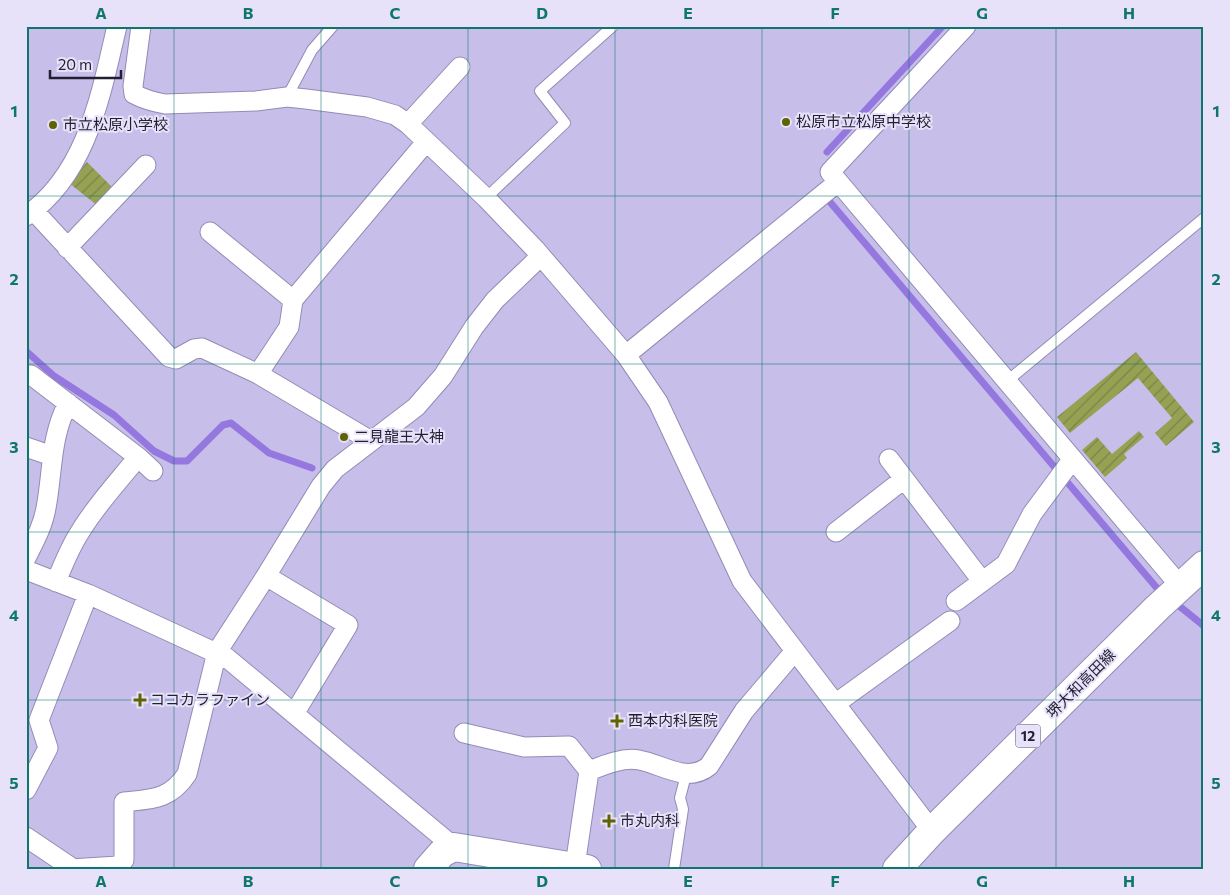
<svg xmlns="http://www.w3.org/2000/svg" width="1230" height="895" viewBox="0 0 1230 895" font-family="Commissioner,'Noto Sans JP',sans-serif">
<style>
.garden{fill:url(#garden-furrows)}
.lines{fill:none;stroke-linecap:round;stroke-linejoin:round}
.stream{stroke:#9477df;stroke-width:7}
.lane-casing{stroke:#948bb5;stroke-width:12}
.street-casing{stroke:#948bb5;stroke-width:21}
.secondary-casing{stroke:#948bb5;stroke-width:30}
.primary-casing{stroke:#948bb5;stroke-width:30}
.lane{stroke:#fff;stroke-width:10}
.street{stroke:#fff;stroke-width:19}
.secondary{stroke:#fff;stroke-width:28}
.primary{stroke:#fff;stroke-width:28}
.grid{fill:none;stroke:#0f766e;stroke-width:1;stroke-opacity:0.55}
.poi-dot{fill:#5d6401;stroke:#e7e2f9;stroke-width:2}
.labels{text-anchor:middle;stroke-width:4;stroke-linejoin:round;paint-order:stroke}
.shield{fill:#e7e2f9;stroke:#5e5a6c;stroke-width:1}
.shield-label{font-size:14px;font-weight:bold;fill:#231f30}
.poi-label{font-size:15px;fill:#231f30;stroke:#e7e2f9;text-anchor:start}
.street-label{font-size:15px;fill:#231f30;stroke:#e7e2f9}
.neatline{fill:none;stroke:#0f766e;stroke-width:2}
.grid-label{font-size:16px;text-anchor:middle;font-weight:bold;fill:#0f766e}
</style>
<defs>
<pattern id="garden-furrows" width="10" height="10" patternUnits="userSpaceOnUse" patternTransform="scale(1.25)"><rect width="10" height="10" fill="#97a153"/><path d="M-1 1l2-2M0 10L10 0M9 11l2-2" fill="none" stroke="#7b8345"/></pattern>
</defs>
<rect width="100%" height="100%" fill="#c7beea"/>
<path class="garden" d="M87 162 115 190 98 206 69 183Z
M1136 352 1194 422 1166 446 1155 433 1172 418 1138 378 1070 433 1057 417Z
M1139 431 1144 437 1124 454 1127 458 1105 477 1082 450 1097 437 1112 454Z"/>
<g class="lines">
<path class="stream" d="M827 152 943 26
M830 202 1156 587 1164 594
M26 351 54 376 114 415 154 451 174 461H187L223 425 231 423 269 453 312 468
M1173 601 1204 626"/>
<g class="lane-casing">
<path id="lane" d="M287 97 312 50 333 26
M486 198 565 123 540 91 613 26
M1006 382 1204 218
M674 869 683 809 680 798 686 775"/>
</g>
<g class="street-casing">
<path id="street" d="M141 26 133 86 134 94C145 100 154 102 165 104L256 101 287 97 306 99 367 107 395 115 408 124 486 198 535 249 626 355 658 402 742 581 932 831
M966 26 830 172 1181 587
M408 124 460 67
M34 211 169 357 176 359 194 349 202 348 258 374 371 441
M26 216C87 174 101 94 117 26
M210 232 293 300
M67 248 146 165
M626 355 838 182
M258 374 289 327 293 300 426 142
M31 375 138 457 153 471
M26 447 52 456
M889 459 982 581
M836 532 904 479
M26 558C34 542 43 526 46 508 53 471 50 438 68 403
M26 570 88 594 227 658 454 847
M266 576 348 625 294 714
M56 582C63 565 70 547 80 532 96 505 118 482 138 457
M956 601 1006 564 1032 514 1072 460
M835 704 950 621
M464 733 524 747 569 746 589 771 575 866
M589 771C604 765 623 757 639 760 662 764 687 784 709 766L744 711 794 652
M26 790 48 748 39 720 88 594
M26 837 72 868
M70 869 118 866 124 860V802C151 799 170 800 187 774L217 652 266 576 321 486 335 469 416 407 443 376 474 327 495 300 541 256"/>
</g>
<g class="secondary-casing">
<path id="secondary" d="M428 869 442 853 454 847 587 869"/>
</g>
<g class="primary-casing">
<path id="primary" d="M897 869 932 831 1157 608 1204 565"/>
</g>
<use href="#lane" class="lane"/>
<use href="#street" class="street"/>
<use href="#secondary" class="secondary"/>
<use href="#primary" class="primary"/>
</g>
<path class="grid" d="M174 26V869M321 26V869M468 26V869M615 26V869M762 26V869M909 26V869M1056 26V869M26 196H1204M26 364H1204M26 532H1204M26 700H1204"/>
<g class="poi-dot">
<circle cx="786" cy="122" r="5"/>
<circle cx="53" cy="125" r="5"/>
<circle cx="344" cy="437" r="5"/>
<path d="M137.5 692.5h5v5h5v5h-5v5h-5v-5h-5v-5h5z"/>
<path d="M614.5 713.5h5v5h5v5h-5v5h-5v-5h-5v-5h5z"/>
<path d="M606.5 813.5h5v5h5v5h-5v5h-5v-5h-5v-5h5z"/>
</g>
<g class="labels">
<rect class="shield" x="1015.5" y="724.5" width="25" height="23" rx="4"/>
<g class="shield-label">
<text x="1028" y="741">12</text>
</g>
<g class="poi-label">
<text x="796" y="127">松原市立松原中学校</text>
<text x="63" y="130">市立松原小学校</text>
<text x="354" y="442">二見龍王大神</text>
<text x="150" y="705">ココカラファイン</text>
<text x="628" y="726">西本内科医院</text>
<text x="620" y="826">市丸内科</text>
</g>
<g class="street-label">
<text transform="translate(1081 684) rotate(-45)" y="5">堺大和高田線</text>
</g>
</g>
<rect width="1230" height="895" fill="none" stroke="#e7e2f9" stroke-width="55"/>
<path d="M50 70v8h71v-8" fill="none" stroke="#231f30" stroke-width="2.5"/>
<text x="58" y="70" font-size="15" fill="#231f30" stroke="#e7e2f9" stroke-width="4" paint-order="stroke">20 m</text>
<rect x="28" y="28" width="1174" height="840" class="neatline"/>
<g class="grid-label">
<text x="101" y="19">A</text>
<text x="248" y="19">B</text>
<text x="395" y="19">C</text>
<text x="542" y="19">D</text>
<text x="688" y="19">E</text>
<text x="835" y="19">F</text>
<text x="982" y="19">G</text>
<text x="1129" y="19">H</text>
<text x="14" y="117">1</text>
<text x="1216" y="117">1</text>
<text x="14" y="285">2</text>
<text x="1216" y="285">2</text>
<text x="14" y="453">3</text>
<text x="1216" y="453">3</text>
<text x="14" y="621">4</text>
<text x="1216" y="621">4</text>
<text x="14" y="789">5</text>
<text x="1216" y="789">5</text>
<text x="101" y="887">A</text>
<text x="248" y="887">B</text>
<text x="395" y="887">C</text>
<text x="542" y="887">D</text>
<text x="688" y="887">E</text>
<text x="835" y="887">F</text>
<text x="982" y="887">G</text>
<text x="1129" y="887">H</text>
</g>
</svg>
